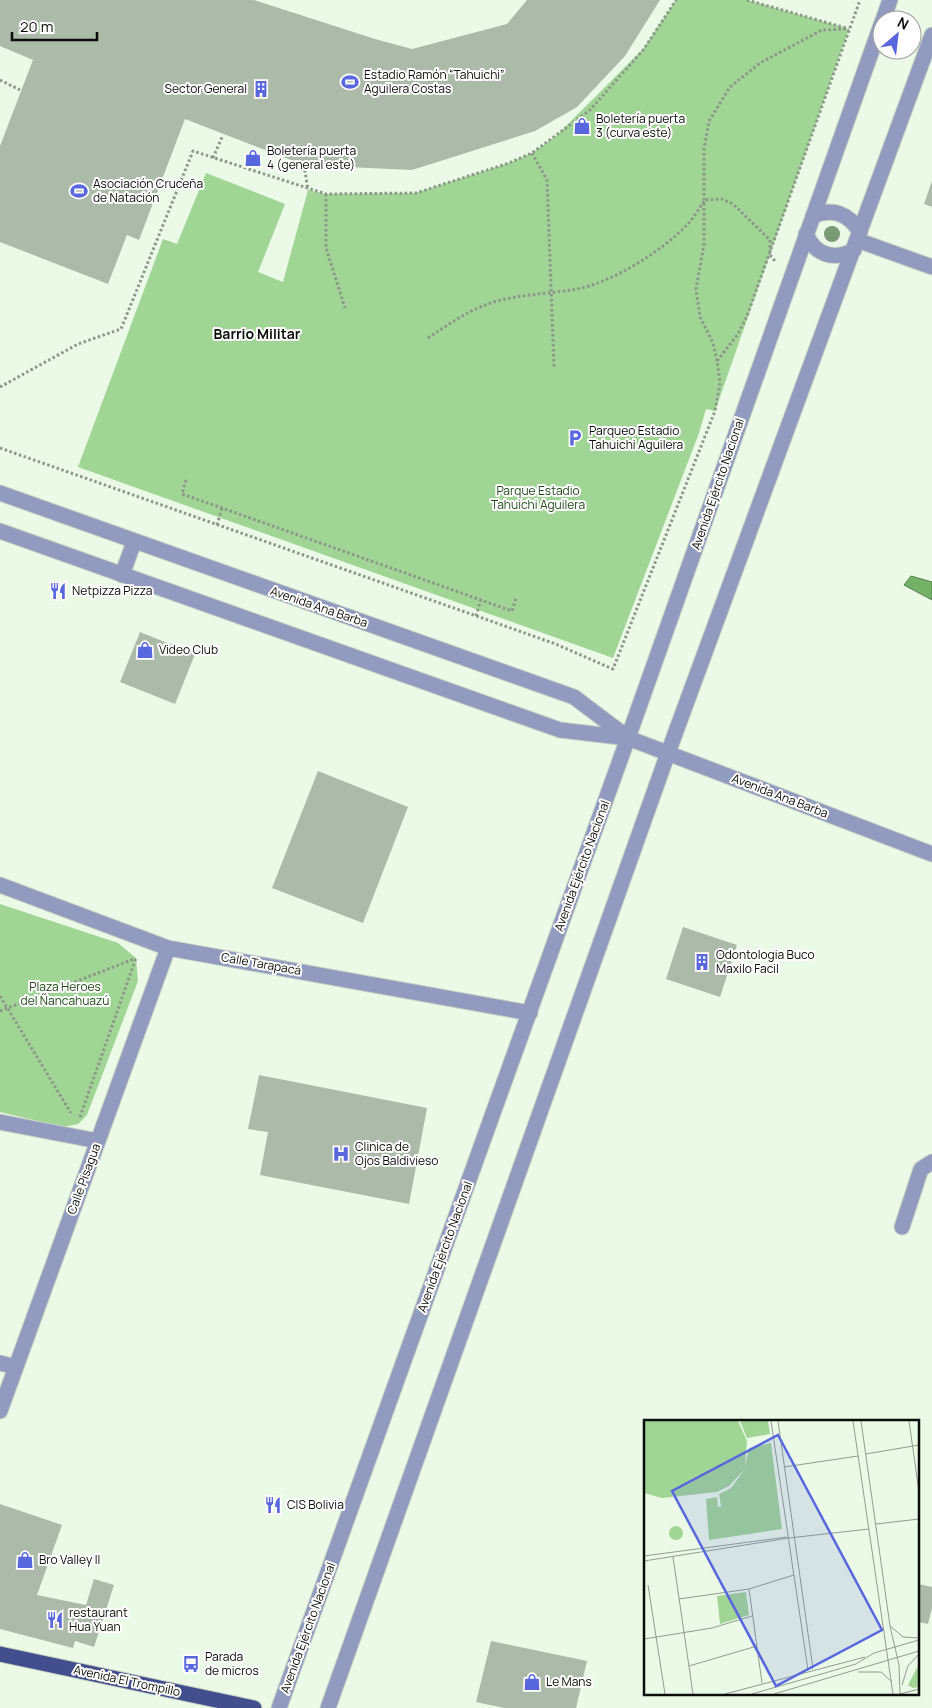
<svg xmlns="http://www.w3.org/2000/svg" width="932" height="1708" viewBox="0 0 932 1708" font-family="Manrope,sans-serif">
<style>
.green{fill:#a0d595}
.water{fill:#73b166;stroke:#53804a}
.building{fill:#acbaa9}
.lines{fill:none;stroke-linecap:round;stroke-linejoin:round}
.minor-casing{stroke:#c7d4c3;stroke-width:17}
.major-casing{stroke:#c7d4c3;stroke-width:17}
.path{stroke:#8c978a;stroke-width:3;stroke-dasharray:2.5 2.5;stroke-linecap:butt}
.minor{stroke:#919abf;stroke-width:15}
.major{stroke:#434e8e;stroke-width:15}
.tree{fill:#7b9975}
.labels{text-anchor:middle;stroke-width:4;stroke-linejoin:round;paint-order:stroke}
.poi-label{font-size:12px;fill:#090e08;stroke:#fff;text-anchor:start}
.street-label{font-size:12px;fill:#090e08;stroke:#fff}
.park-label{font-size:12px;fill:#204a17;stroke:#fff}
.neighbourhood-label{font-size:14px;font-weight:bold;fill:#090e08;stroke:#fff}
.inset-road{fill:none;stroke:#919c8e;stroke-width:1}
.view{fill:#5967df;fill-opacity:0.15;stroke:#5967df;stroke-width:2.5}
.inset-edge{fill:none;stroke:#090e08;stroke-width:2.5}
</style>
<rect width="100%" height="100%" fill="#ebfae7"/>
<path class="green" d="M676 0H747L849 29 715 411 706 409 699 433 613 658 78 467 163 239 177 244 206 173 285 204 258 272 283 282 308 190 326 194 416 193 509 163 532 153 556 136 643 49Z
M0 904 118 943 136 958 138 981 87 1115 78 1124 63 1127 0 1112Z"/>
<path class="water" d="M911 576 932 582V600L904 585Z"/>
<path class="building" d="M0 0H254L375 39 412 49 507 24 527 0H660L625 56 577 107 535 131 412 170 304 165 185 119 139 240 127 235 108 284 0 242V146L33 60 0 46Z
M932 181V207L924 204Z
M140 632 195 654 175 704 120 682Z
M318 771 408 807 363 923 272 888Z
M683 927 737 945 720 997 666 979Z
M259 1075 427 1108 409 1204 260 1175 268 1132 248 1129Z
M0 1504 62 1525 37 1595 86 1605 94 1579 114 1585 94 1647 75 1641 73 1648 0 1629Z
M918 1584 932 1587V1608L928 1624 918 1622Z
M491 1641 587 1661 576 1708H504L476 1702Z"/>
<g class="lines">
<g class="minor-casing">
<path id="minor" d="M883 20 890 0
M813 216C833 207 849 214 860 232
M806 234C815 255 834 261 854 250
M857 240 932 267
M0 493 574 697 627 737
M0 531 560 730 628 738 932 854
M122 575 134 542
M0 885 168 948 530 1013
M0 1122 98 1141
M902 1227 921 1169 932 1162
M0 1363 16 1367
M0 1411 168 948
M279 1708 628 738 882 22
M328 1708 668 753 932 35"/>
</g>
<g class="major-casing">
<path id="major" d="M0 1654 254 1708"/>
</g>
<path class="path" d="M747 0 846 28
M0 80 20 90
M532 153 547 180 554 367
M213 158 223 135
M304 165 308 190
M326 194V248L345 308
M428 338C449 324 470 309 494 302 521 294 550 294 577 289 613 282 662 251 687 225 694 218 699 208 705 200L722 199 733 204 770 240V255L775 261
M717 361 713 343 700 317 696 289 704 244V149L709 121 730 87 760 63 822 30 849 29
M0 387 78 344 121 329 193 151 326 194 416 193 509 163 532 153 590 110 644 49 676 0
M0 448 553 643 613 669 715 411 720 383 717 361 738 334 747 316 860 0
M186 480 182 494 222 508 512 611 516 598
M217 525 222 508
M476 616 481 599
M0 996 71 1113
M0 1011 134 959
M80 1117 136 958"/>
<use href="#minor" class="minor"/>
<use href="#major" class="major"/>
</g>
<circle class="tree" cx="832" cy="234" r="8"/>
<defs>
<g id="stadium-bare" transform="scale(1.35)"><path d="M0-5a6.5 5 0 1 0 0 10a6.5 5 0 1 0 0-10ZM-3.5-1.8h7v3.6h-7Z" fill="#5967df" stroke="#fff" stroke-width="2.5" paint-order="stroke"/></g>
<g id="building-bare" transform="scale(1.35)"><path d="M-4-6H4V6H1V3H-1V6H-4ZM-2.5-4.3h1.7v1.8h-1.7ZM.8-4.3h1.7v1.8H.8ZM-2.5-1h1.7V.8h-1.7ZM.8-1h1.7V.8H.8Z" fill="#5967df" stroke="#fff" stroke-width="2.5" paint-order="stroke"/></g>
<g id="shop-bare" transform="scale(1.35)"><path d="M-5-2.5h2.3a2.7 3.5 0 0 1 5.4 0H5L5.5 6h-11ZM-1.5-2.5h3a1.5 2.3 0 0 0-3 0Z" fill="#5967df" stroke="#fff" stroke-width="2.5" paint-order="stroke"/></g>
<g id="parking-bare" transform="scale(1.35)"><path d="M-3.5-5.5H1a3.5 3.5 0 0 1 0 7H-1V5.5H-3.5ZM-1-3.4V-.6H.8a1.4 1.4 0 0 0 0-2.8Z" fill="#5967df" stroke="#fff" stroke-width="2.5" paint-order="stroke"/></g>
<g id="restaurant-bare" transform="scale(1.35)"><path d="M-5-6h1v4h1v-4h1v4h1v-4h1v5L-1.5 .5V6h-2V.5L-5-1ZM5-6V6H3V1.5H1.5Q1.5-4 5-6Z" fill="#5967df" stroke="#fff" stroke-width="2.5" paint-order="stroke"/></g>
<g id="hospital-bare" transform="scale(1.35)"><path d="M-5-5h3v3.5h4V-5h3V5h-3V1.5h-4V5h-3Z" fill="#5967df" stroke="#fff" stroke-width="2.5" paint-order="stroke"/></g>
<g id="bus-bare" transform="scale(1.35)"><path d="M-5-6H5V4H4V6H2V4H-2V6H-4V4H-5ZM-3.5-4V0h7V-4ZM-3.5 1.2v1.5H-2V1.2ZM2 1.2v1.5H3.5V1.2Z" fill="#5967df" stroke="#fff" stroke-width="2.5" paint-order="stroke"/></g>
</defs>
<g fill-rule="evenodd">
<use href="#stadium-bare" x="350" y="82"/>
<use href="#building-bare" x="261" y="89"/>
<use href="#shop-bare" x="582" y="126"/>
<use href="#shop-bare" x="253" y="158"/>
<use href="#stadium-bare" x="79" y="191"/>
<use href="#parking-bare" x="575" y="438"/>
<use href="#restaurant-bare" x="58" y="591"/>
<use href="#shop-bare" x="145" y="650"/>
<use href="#building-bare" x="702" y="962"/>
<use href="#hospital-bare" x="341" y="1154"/>
<use href="#restaurant-bare" x="273" y="1505"/>
<use href="#shop-bare" x="25" y="1560"/>
<use href="#restaurant-bare" x="55" y="1620"/>
<use href="#bus-bare" x="191" y="1664"/>
<use href="#shop-bare" x="532" y="1682"/>
</g>
<g class="labels">
<g class="poi-label">
<text x="364" y="79">Estadio Ramón “Tahuichi”<tspan x="364" dy="14">Aguilera Costas</tspan></text>
<text x="247" y="93" text-anchor="end">Sector General</text>
<text x="596" y="123">Boletería puerta<tspan x="596" dy="14">3 (curva este)</tspan></text>
<text x="267" y="155">Boletería puerta<tspan x="267" dy="14">4 (general este)</tspan></text>
<text x="93" y="188">Asociación Cruceña<tspan x="93" dy="14">de Natación</tspan></text>
<text x="589" y="435">Parqueo Estadio<tspan x="589" dy="14">Tahuichi Aguilera</tspan></text>
<text x="72" y="595">Netpizza Pizza</text>
<text x="159" y="654">Video Club</text>
<text x="716" y="959">Odontologia Buco<tspan x="716" dy="14">Maxilo Facil</tspan></text>
<text x="355" y="1151">Clinica de<tspan x="355" dy="14">Ojos Baldivieso</tspan></text>
<text x="287" y="1509">CIS Bolivia</text>
<text x="39" y="1564">Bro Valley II</text>
<text x="69" y="1617">restaurant<tspan x="69" dy="14">Hua Yuan</tspan></text>
<text x="205" y="1661">Parada<tspan x="205" dy="14">de micros</tspan></text>
<text x="546" y="1686">Le Mans</text>
</g>
<g class="street-label">
<text transform="translate(718 484) rotate(-71)" y="4">Avenida Ejército Nacional</text>
<text transform="translate(319 607) rotate(19)" y="4">Avenida Ana Barba</text>
<text transform="translate(780 796) rotate(21)" y="4">Avenida Ana Barba</text>
<text transform="translate(582 866) rotate(-70)" y="4">Avenida Ejército Nacional</text>
<text transform="translate(261 964) rotate(10)" y="4">Calle Tarapacá</text>
<text transform="translate(84 1179) rotate(-70)" y="4">Calle Pisagua</text>
<text transform="translate(445 1247) rotate(-70)" y="4">Avenida Ejército Nacional</text>
<text transform="translate(308 1628) rotate(-70)" y="4">Avenida Ejército Nacional</text>
<text transform="translate(127 1681) rotate(12)" y="4">Avenida El Trompillo</text>
</g>
<g class="park-label">
<text x="538" y="495">Parque Estadio<tspan x="538" dy="14">Tahuichi Aguilera</tspan></text>
<text x="65" y="991">Plaza Heroes<tspan x="65" dy="14">del Ñancahuazú</tspan></text>
</g>
<g class="neighbourhood-label">
<text x="257" y="339">Barrio Militar</text>
</g>
</g>
<g transform="translate(644 1420)">
<rect width="275" height="275" fill="#ebfae7"/>
<path d="M0 1H94L103 21 101 47 105 28 127 23 138 109 65 120 62 79 73 77 74 87 77 86 75 74 87 68 101 49 85 66 73 72 18 78 0 73ZM96 1H124L126 14 103 18ZM25 113a7 7 0 1 1 14 0a7 7 0 1 1-14 0ZM102 172 105 195 76 204 73 176ZM275 244V267L269 268 264 265Z" fill="#a0d595"/>
<path class="inset-road" d="M127 1 164 250M134 1 169 249M209 1 249 274M217 1 246 206 255 245 256 274M265 1 275 72M222 34 275 25M140 47 214 36M232 104 275 99M0 136 143 117M29 137 49 274M0 141 145 118 225 109M4 165 21 274M105 169 118 263M35 179 105 169 150 155M246 206 259 217 275 218M0 219 68 208 108 196M45 246 113 226M214 252H237L248 262M258 265 264 246 275 234M81 274 221 237M108 274 212 244 230 233 275 220M130 274 275 231M256 274 275 269"/>
<path class="view" d="M134 15 238 210 132 266 28 71Z"/>
<rect width="275" height="275" class="inset-edge"/>
</g>
<g transform="translate(897 35) rotate(28)"><circle r="24" fill="#ffffff" stroke="#9d9f9c"/>
<path d="M0-4L9 19L0 12L-9 19Z" fill="#5967df"/>
<text y="-8" font-size="14" font-weight="bold" text-anchor="middle" fill="#090e08">N</text>
</g>
<path d="M12 32v8h85v-8" fill="none" stroke="#090e08" stroke-width="2.5"/>
<text x="20" y="32" font-size="15" fill="#090e08" stroke="#ffffff" stroke-width="4" paint-order="stroke">20 m</text>
</svg>
